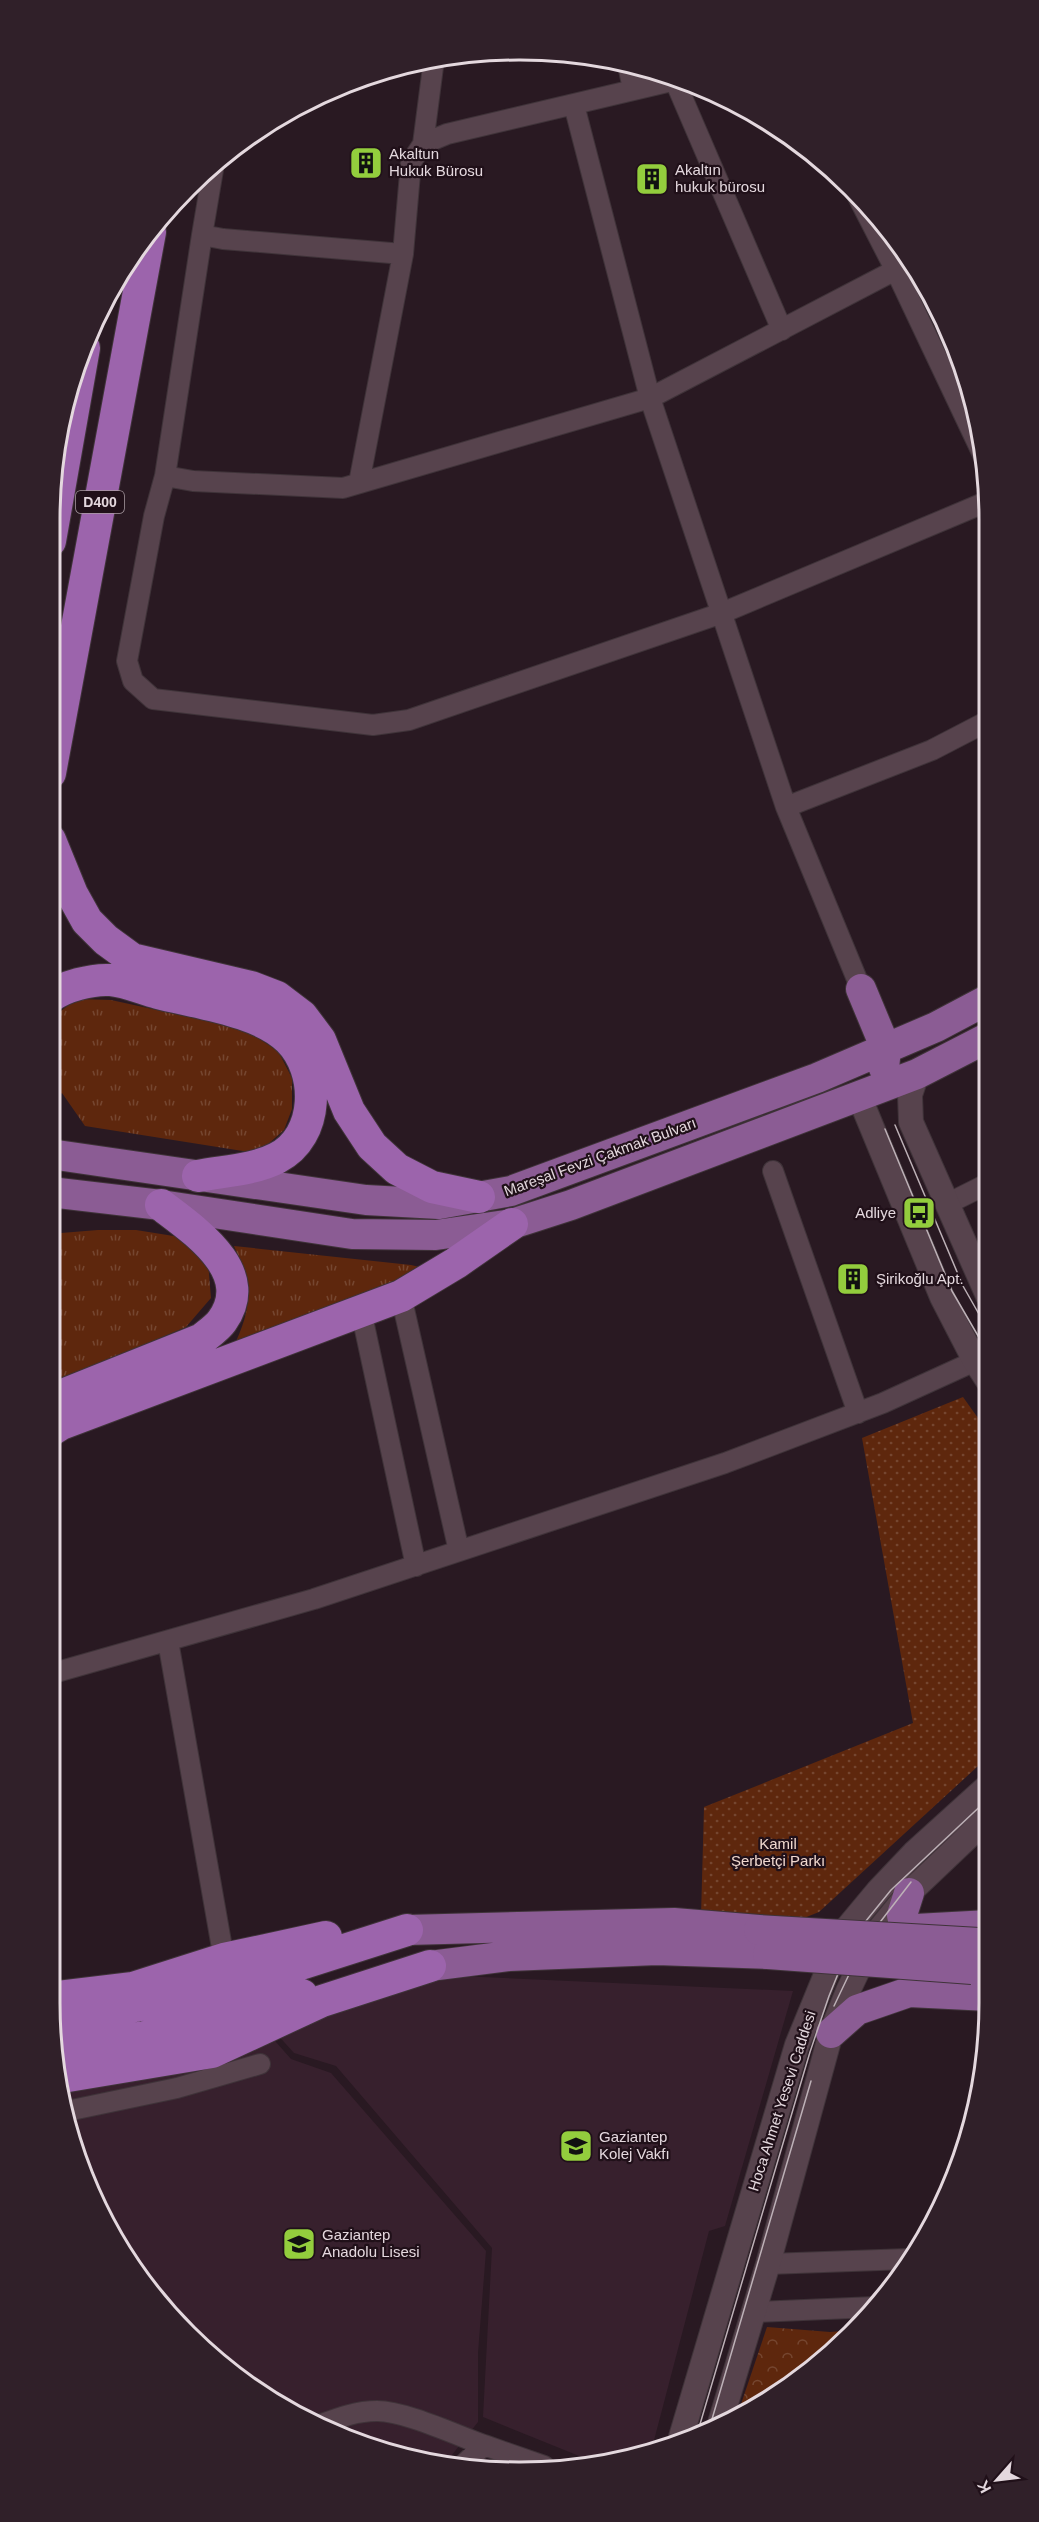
<svg xmlns="http://www.w3.org/2000/svg" width="1039" height="2522" viewBox="0 0 1039 2522" font-family="Helvetica,sans-serif">
<style>
.built{fill:#37202d}
.grass{fill:url(#grass-tufts)}
.forest{fill:url(#forest-crowns)}
.park{fill:url(#park-dots)}
.lines{fill:none;stroke-linecap:round;stroke-linejoin:round}
.minor-casing{stroke:#3f3339;stroke-width:22}
.tertiary-casing{stroke:#3f3339;stroke-width:26}
.primary-casing{stroke:#3f3339;stroke-width:32}
.trunk-casing{stroke:#3f3339;stroke-width:34}
.minor{stroke:#57434d;stroke-width:20}
.tertiary{stroke:#57434d;stroke-width:24}
.primary{stroke:#8b5c94;stroke-width:30}
.trunk{stroke:#9c64ac;stroke-width:32}
.tram{stroke:#bdb1b7;stroke-width:1.5}
.primary-bridge-casing{stroke:#3f3339;stroke-width:32;stroke-linecap:butt}
.primary-bridge{stroke:#8b5c94;stroke-width:30}
.labels{text-anchor:middle;stroke-width:4.5;stroke-linejoin:round;paint-order:stroke}
.shield{fill:#201019;stroke:#a99ca3;stroke-width:1.5}
.shield-label{font-size:14px;font-weight:bold;fill:#e4d8de}
.poi-label{font-size:15px;fill:#e4d8de;stroke:#201019;text-anchor:start}
.street-label{font-size:15px;fill:#e4d8de;stroke:#201019}
.park-label{font-size:15px;fill:#f0d8cf;stroke:#201019}
.rim{fill:none;stroke:#e4d8de;stroke-width:3}
</style>
<defs>
<pattern id="grass-tufts" width="24" height="20" patternUnits="userSpaceOnUse" patternTransform="scale(1.5)"><rect width="24" height="20" fill="#5e270d"/><path d="M3 7l-1-3M5 7V3M7 7l1-3M15 17l-1-3M17 17v-4M19 17l1-3" fill="none" stroke="#754630"/></pattern>
<pattern id="forest-crowns" width="20" height="18" patternUnits="userSpaceOnUse" patternTransform="scale(1.5)"><rect width="20" height="18" fill="#5e270d"/><path d="M2 6a3 3 0 1 1 6 0M12 15a3 3 0 1 1 6 0" fill="none" stroke="#754630"/></pattern>
<pattern id="park-dots" width="8" height="8" patternUnits="userSpaceOnUse" patternTransform="scale(1.5)"><rect width="8" height="8" fill="#5e270d"/><path d="M2 2h.1M6 6h.1" fill="none" stroke="#754630" stroke-width="1.8" stroke-linecap="round"/></pattern>
</defs>
<rect width="100%" height="100%" fill="#291922"/>
<path class="built" d="M438 1975 793 1991 725 2226 709 2231 652 2448 612 2463 599 2464 483 2417 492 2248 336 2066 294 2053 275 2032Z
M268 2033 291 2059 331 2073 486 2251 478 2353V2422L444 2465 369 2448 285 2410 166 2312 112 2237 75 2154 63 2086Z"/>
<path class="grass" d="M77 999 111 1000 244 1029 278 1051 292 1078V1109L284 1130 267 1145 249 1152 85 1126 62 1093 50 1103V1019Z
M98 1230H136L186 1238 208 1262 211 1298 186 1327 54 1383 50 1381V1239L61 1233Z
M234 1246 411 1265 428 1269 233 1348C253 1306 252 1288 234 1246Z"/>
<path class="forest" d="M767 2327 830 2332 854 2330C825 2361 777 2401 737 2416Z"/>
<path class="park" d="M963 1397 988 1432 989 1756 819 1912 784 1926 701 1916 704 1807 913 1723 862 1438Z"/>
<g class="lines">
<g class="minor-casing">
<path id="minor" d="M628 65 633 89
M675 81 782 330
M574 105 650 398 786 807 861 989
M423 144 434 59
M214 164 202 235 223 239 403 254
M857 195 896 271 985 459
M907 264 650 398 343 488 193 481 165 476 154 516 127 661 133 681 153 699 373 725 409 720 722 613 986 502
M165 476 202 235
M359 483 403 254 411 162 423 144 447 134 680 79
M786 807 932 750 986 722
M773 1171 858 1413
M947 1204 987 1184
M401 1296 459 1551
M361 1311 416 1566
M168 1641 224 1959
M50 1674 314 1599 725 1463 883 1403 975 1361
M67 2111 177 2088 260 2064
M768 2264 908 2259
M754 2312 875 2307
M319 2425C338 2418 356 2411 377 2411 405 2411 456 2435 484 2445
M460 2468 484 2445 544 2466"/>
</g>
<g class="tertiary-casing">
<path id="tertiary" d="M917 1074 910 1095 911 1122 988 1296
M859 1096 942 1297 975 1361 988 1381
M720 2423 768 2264 831 2033 848 1991 874 1936 909 1893 989 1817
M681 2437 797 2045 843 1933 878 1891 914 1853 989 1785"/>
</g>
<g class="primary-casing">
<path id="primary" d="M861 989 886 1049 884 1068
M50 1154 366 1200 439 1204 511 1191 817 1078 936 1027 987 1000
M50 1192 161 1205 352 1234 436 1235 512 1224 571 1205 917 1074 987 1038
M909 1893 902 1915 904 1925 916 1929 989 1925
M407 1930 674 1923 759 1930
M430 1966 509 1956 657 1950 768 1954
M831 2033 857 2010 909 1992 989 1996"/>
</g>
<g class="trunk-casing">
<path id="trunk" d="M50 541 84 348
M50 773 150 232
M50 840 72 894 87 921 106 940 132 959 251 987 277 997 302 1016 320 1040 349 1111 372 1146 397 1169 432 1187 479 1197
M50 997C64 986 92 979 110 980 125 981 143 989 158 993 197 1003 261 1011 289 1040 320 1071 320 1136 277 1158 254 1170 223 1171 198 1176
M50 1400 202 1339C208 1334 217 1328 222 1321 257 1272 195 1231 161 1205
M50 1431 61 1424 401 1296 456 1263 512 1224
M50 1998 133 1988 224 1959 326 1937
M53 2021 168 2000 288 1968 407 1930
M57 2049 145 2037 302 1995
M62 2077 212 2052 322 2001 430 1966"/>
</g>
<use href="#minor" class="minor"/>
<use href="#tertiary" class="tertiary"/>
<use href="#primary" class="primary"/>
<use href="#trunk" class="trunk"/>
<path class="tram" d="M895 1125 963 1286 988 1330
M885 1129 952 1291 988 1353
M834 2006 864 1943 911 1882
M710 2426 811 2081
M698 2431 810 2052 829 1996 853 1937 891 1890 989 1798"/>
<g class="primary-bridge-casing">
<path id="primary-bridge" d="M759 1930 979 1943
M768 1954 972 1969"/>
</g>
<use href="#primary-bridge" class="primary-bridge"/>
</g>
<defs>
<g id="building-square" transform="scale(1.725)"><rect x="-9" y="-9" width="18" height="18" rx="4" fill="#93cd3d" stroke="#201019"/><path d="M-4-6H4V6H1V3H-1V6H-4ZM-2.5-4.3h1.7v1.8h-1.7ZM.8-4.3h1.7v1.8H.8ZM-2.5-1h1.7V.8h-1.7ZM.8-1h1.7V.8H.8Z" fill="#111"/></g>
<g id="bus-square" transform="scale(1.725)"><rect x="-9" y="-9" width="18" height="18" rx="4" fill="#93cd3d" stroke="#201019"/><path d="M-5-6H5V4H4V6H2V4H-2V6H-4V4H-5ZM-3.5-4V0h7V-4ZM-3.5 1.2v1.5H-2V1.2ZM2 1.2v1.5H3.5V1.2Z" fill="#111"/></g>
<g id="school-square" transform="scale(1.725)"><rect x="-9" y="-9" width="18" height="18" rx="4" fill="#93cd3d" stroke="#201019"/><path d="M0-5L7-2L0 1L-7-2ZM-4 1L0 2.5L4 1V4Q0 6-4 4Z" fill="#111"/></g>
</defs>
<g fill-rule="evenodd">
<use href="#building-square" x="366" y="163"/>
<use href="#building-square" x="652" y="179"/>
<use href="#bus-square" x="919" y="1213"/>
<use href="#building-square" x="853" y="1279"/>
<use href="#school-square" x="576" y="2146"/>
<use href="#school-square" x="299" y="2244"/>
</g>
<g class="labels">
<rect class="shield" x="76" y="491" width="48" height="22" rx="4.5"/>
<g class="shield-label">
<text x="100" y="507">D400</text>
</g>
<g class="poi-label">
<text x="389" y="159">Akaltun<tspan x="389" dy="17">Hukuk Bürosu</tspan></text>
<text x="675" y="175">Akaltın<tspan x="675" dy="17">hukuk bürosu</tspan></text>
<text x="896" y="1218" text-anchor="end">Adliye</text>
<text x="876" y="1284">Şirikoğlu Apt.</text>
<text x="599" y="2142">Gaziantep<tspan x="599" dy="17">Kolej Vakfı</tspan></text>
<text x="322" y="2240">Gaziantep<tspan x="322" dy="17">Anadolu Lisesi</tspan></text>
</g>
<g class="street-label">
<text transform="translate(600 1157) rotate(-20)" y="5">Mareşal Fevzi Çakmak Bulvarı</text>
<text transform="translate(782 2101) rotate(-72)" y="5">Hoca Ahmet Yesevi Caddesi</text>
</g>
<g class="park-label">
<text x="778" y="1849">Kamil<tspan x="778" dy="17">Şerbetçi Parkı</tspan></text>
</g>
</g>
<path d="M0 0H1039V2522H0ZM519 60H520A459 459 0 0 1 979 519V2003A459 459 0 0 1 520 2462H519A459 459 0 0 1 60 2003V519A459 459 0 0 1 519 60Z" fill="#302029" fill-rule="evenodd"/>
<path class="rim" d="M519 60H520A459 459 0 0 1 979 519V2003A459 459 0 0 1 520 2462H519A459 459 0 0 1 60 2003V519A459 459 0 0 1 519 60Z"/>
<g transform="translate(997 2480) rotate(242)" stroke="#201019" stroke-width="4.5" paint-order="stroke">
<path d="M0-4.5L10 22L0 15L-10 22Z" fill="#e4d8de"/>
<text y="-9" font-size="16" font-weight="bold" text-anchor="middle" fill="#e4d8de">K</text>
</g>
</svg>
